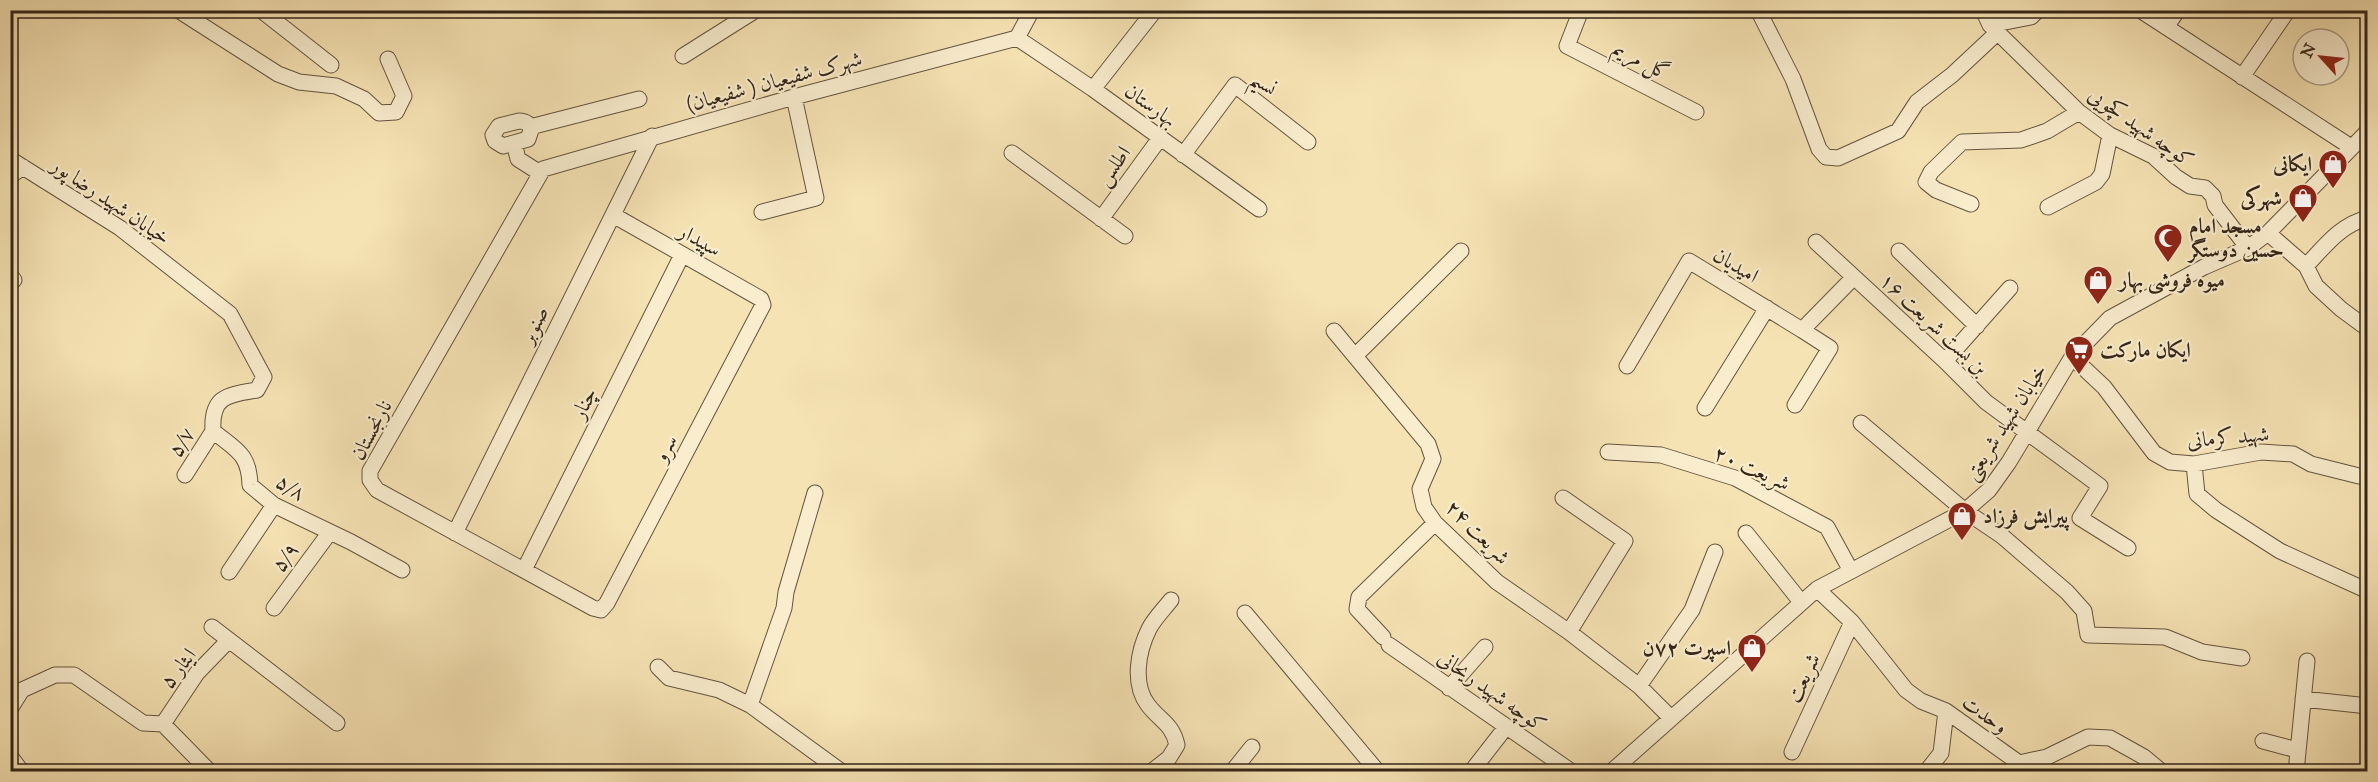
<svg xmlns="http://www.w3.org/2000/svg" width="2378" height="782" viewBox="0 0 2378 782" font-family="'IM FELL Great Primer',Amiri,serif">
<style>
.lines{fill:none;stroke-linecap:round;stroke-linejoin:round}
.minor-casing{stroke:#64543f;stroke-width:17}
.minor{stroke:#f9edce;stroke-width:15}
.labels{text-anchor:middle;stroke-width:4.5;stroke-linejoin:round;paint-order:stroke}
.street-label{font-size:21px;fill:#332518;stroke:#f9edce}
.poi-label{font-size:21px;font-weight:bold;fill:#332518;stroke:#f9edce;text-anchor:start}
</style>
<rect width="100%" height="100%" fill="#f6e3b4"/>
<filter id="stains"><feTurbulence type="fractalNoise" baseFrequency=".00333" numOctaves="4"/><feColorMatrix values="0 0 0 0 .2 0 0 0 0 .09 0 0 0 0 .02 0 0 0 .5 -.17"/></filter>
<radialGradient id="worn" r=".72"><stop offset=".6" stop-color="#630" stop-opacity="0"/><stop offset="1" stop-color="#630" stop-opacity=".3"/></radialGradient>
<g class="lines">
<g class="minor-casing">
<path id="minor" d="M178 10 278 74 299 82 336 86 364 99 379 113 396 112 404 96 388 59
M261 10 331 65
M1581 10 1567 46 1696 112
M1758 10 1793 79 1819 149 1826 157 1838 158 1898 131 1917 102 1952 75 1998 32
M1983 10 1990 25 2079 112 2110 135 2153 156 2176 177 2190 186 2205 188 2213 196 2215 205 2248 248
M2140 10 2351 147
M1990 25 2031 17 2038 10
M2166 27 2178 10
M1017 38 1093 89 1259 209
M1017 38 1032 10
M683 56 756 10
M2242 77 2288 10
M1093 89 1155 10
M519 121C526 121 529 123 531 130L528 139 503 146 495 141 493 135 499 126Z
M530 127 639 99
M514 143 518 159 540 173
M1012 153 1125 236
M1183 155 1235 85 1308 142
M10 159 120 228 230 314 264 377 257 390C227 395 211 396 213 431 236 450 249 453 250 485L274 505 351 542 402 570
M10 176 23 167
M1971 204 1936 190 1926 182 1931 172 1962 142 2021 140 2047 131 2079 112
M2048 207 2096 182 2102 174 2110 135
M762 212 816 198 794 97
M613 215 761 299 763 305 607 603 601 610 593 608 377 490 370 480V471L543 169 794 97 1017 38
M1101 219 1160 138
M2268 233 2306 266 2316 286 2341 309 2368 329
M1816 242 1945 361 1986 402 2100 486 2080 518 2128 548
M1899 251 1977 326
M2306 266C2324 247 2341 224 2368 218
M10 275 14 280
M1334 331 1428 444 1433 459 1420 489 1424 507 1435 523 1497 582 1569 632 1639 686 1671 718
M1355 356 1461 251
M2072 357 2104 387 2154 453 2170 462 2194 464 2261 452 2293 454 2311 464 2359 476
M1945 361 2010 288
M1627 366 1689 261 1802 330 1854 277
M1795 405 1830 348 1802 330
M1705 408 1767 308
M1861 423 1965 511 2002 536 2067 592 2084 611 2088 635 2165 637 2202 652 2242 658
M1608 452 1661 455 1735 478 1827 527 1851 571
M2194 464 2197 494 2216 510 2280 551 2368 591
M185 475 213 431
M1563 498 1625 541 1569 632
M455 533 652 136
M1746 533 1801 602
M524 570 682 255
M229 572 274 505
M1817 589 1852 622 1906 690 1921 701 1946 711 2019 763 2047 757 2088 737 2110 738 2144 757 2162 772
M274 608 330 532
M1245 613 1378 772
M212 627 337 723
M1383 637 1357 609 1359 597 1435 523
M1389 645 1572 772
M658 667 669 678 719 690 750 705 842 772
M1639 686 1692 610 1715 552
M1449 688 1485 647
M2303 699 2368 706
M750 705 784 608 786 592 815 493
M10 709 22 690 55 675H74L143 723 163 724
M163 724 197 673 229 640
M163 724 210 772
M2263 741 2297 750
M1792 752 1852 622
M10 756 22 772
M1151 772 1169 758 1177 745C1172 723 1160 721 1148 705 1132 684 1138 651 1149 629 1154 619 1164 609 1171 600
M1232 772 1252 747
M1471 772 1506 727
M1611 772 1817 589 1965 511 1989 490 2009 462 2072 357 2110 318 2204 267 2248 248 2268 233 2368 131
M1926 772 1941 753 1946 711
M2296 772 2307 661"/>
</g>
<use href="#minor" class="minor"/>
</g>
<defs>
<g id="shop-pin" transform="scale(1.5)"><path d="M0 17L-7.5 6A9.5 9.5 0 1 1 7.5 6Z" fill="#8f2418" stroke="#f9edce"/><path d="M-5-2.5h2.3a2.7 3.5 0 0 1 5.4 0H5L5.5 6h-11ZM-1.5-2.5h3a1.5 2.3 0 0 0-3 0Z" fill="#fff"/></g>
<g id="mosque-pin" transform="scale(1.5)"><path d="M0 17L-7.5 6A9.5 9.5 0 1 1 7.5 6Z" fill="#8f2418" stroke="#f9edce"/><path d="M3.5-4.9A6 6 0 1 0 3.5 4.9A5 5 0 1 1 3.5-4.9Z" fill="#fff"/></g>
<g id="supermarket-pin" transform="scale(1.5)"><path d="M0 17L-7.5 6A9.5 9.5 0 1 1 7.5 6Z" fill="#8f2418" stroke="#f9edce"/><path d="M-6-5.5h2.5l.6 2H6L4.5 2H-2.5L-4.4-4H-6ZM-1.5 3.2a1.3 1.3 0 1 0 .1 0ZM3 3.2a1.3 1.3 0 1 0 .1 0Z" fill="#fff"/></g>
</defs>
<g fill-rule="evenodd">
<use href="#shop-pin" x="2333" y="164"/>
<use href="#shop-pin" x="2303" y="198"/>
<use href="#mosque-pin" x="2168" y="238"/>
<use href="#shop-pin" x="2098" y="280"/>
<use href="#supermarket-pin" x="2079" y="350"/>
<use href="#shop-pin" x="1962" y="516"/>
<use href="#shop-pin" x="1752" y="648"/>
</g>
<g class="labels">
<g class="street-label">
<text transform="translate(1641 60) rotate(27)" y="7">گل مریم</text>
<text transform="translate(774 81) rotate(-15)" y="7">شهرک شفیعیان ( شفیعیان)</text>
<text transform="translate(1264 83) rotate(34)" y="7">نسیم</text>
<text transform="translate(1151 105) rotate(36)" y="7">بهارستان</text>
<text transform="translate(2141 127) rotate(35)" y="7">کوچه شهید کچویی</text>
<text transform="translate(1113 166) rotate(-54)" y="7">اطلس</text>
<text transform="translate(111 201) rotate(34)" y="7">خیابان شهید رضا پور</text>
<text transform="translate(700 240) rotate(29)" y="7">سپیدار</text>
<text transform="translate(1736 265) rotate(31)" y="7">امیدیان</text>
<text transform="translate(1934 324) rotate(43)" y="7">بن بست شریعت ۱۶</text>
<text transform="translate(534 325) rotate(-64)" y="7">صنوبر</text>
<text transform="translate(584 403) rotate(-63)" y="7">چنار</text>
<text transform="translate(2005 422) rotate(-57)" y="7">خیابان شهید شریعتی</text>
<text transform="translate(371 430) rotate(-62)" y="7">نارنجستان</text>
<text transform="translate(2228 437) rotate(-5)" y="7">شهید کرمانی</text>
<text transform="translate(181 442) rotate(-58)" y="7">۵/۷</text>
<text transform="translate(665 448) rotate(-62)" y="7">سرو</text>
<text transform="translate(1752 468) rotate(24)" y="7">شریعت ۲۰</text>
<text transform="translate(291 487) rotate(32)" y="7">۵/۸</text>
<text transform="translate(1478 532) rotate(45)" y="7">شریعت ۲۴</text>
<text transform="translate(285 557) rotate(-54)" y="7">۵/۹</text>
<text transform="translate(178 668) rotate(-52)" y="7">ایثار ۵</text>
<text transform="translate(1803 678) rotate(-65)" y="7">شریعت</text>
<text transform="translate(1492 691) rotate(35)" y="7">کوچه شهید ریحانی</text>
<text transform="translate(1985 714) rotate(35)" y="7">وحدت</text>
</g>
<g class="poi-label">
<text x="2312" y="171" text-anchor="end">ایکانی</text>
<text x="2282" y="205" text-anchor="end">شهرکی</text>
<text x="2189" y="233">مسجد امام<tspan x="2189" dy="24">حسین دوستگر</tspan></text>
<text x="2119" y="287">میوه فروشی بهار</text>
<text x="2100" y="357">ایکان مارکت</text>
<text x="1983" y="523">پیرایش فرزاد</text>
<text x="1731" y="655" text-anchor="end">اسپرت ۷۲ن</text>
</g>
</g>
<rect width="2378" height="782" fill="none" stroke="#f6e3b4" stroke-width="36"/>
<rect x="12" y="12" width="2354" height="758" fill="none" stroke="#332518" stroke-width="3"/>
<rect x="18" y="18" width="2342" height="746" fill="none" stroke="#332518" stroke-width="1.5"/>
<g transform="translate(2321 57) rotate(297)"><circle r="28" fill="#f9edce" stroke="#aa9d85" stroke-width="1.5"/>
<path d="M0-4.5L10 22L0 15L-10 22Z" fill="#8f2418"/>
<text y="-9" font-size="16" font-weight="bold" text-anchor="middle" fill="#332518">N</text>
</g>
<rect width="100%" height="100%" filter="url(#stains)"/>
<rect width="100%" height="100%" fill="url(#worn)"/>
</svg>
